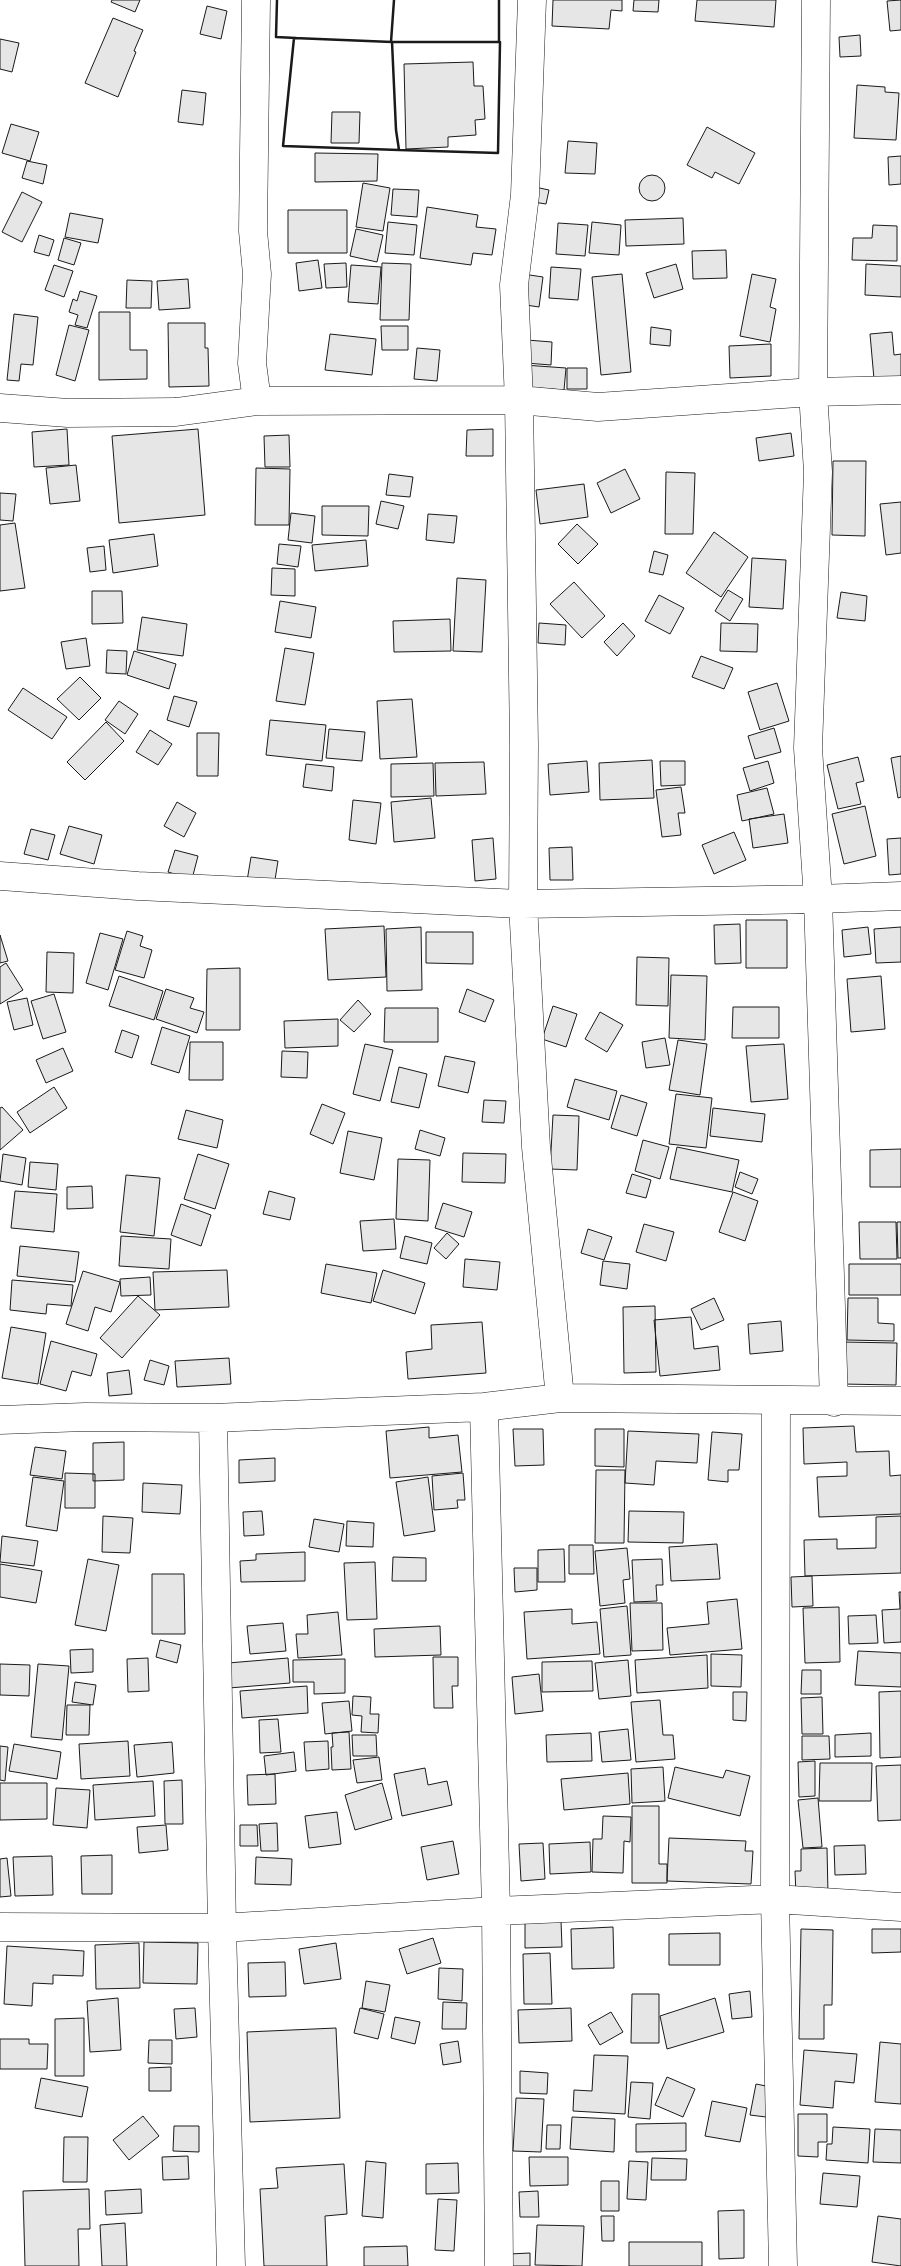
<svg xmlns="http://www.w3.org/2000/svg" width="901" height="2266" viewBox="0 0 901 2266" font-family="Roboto,sans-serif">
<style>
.building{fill:#e6e6e6;stroke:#1a1a1a}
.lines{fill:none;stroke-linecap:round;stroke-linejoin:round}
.minor-casing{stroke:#1a1a1a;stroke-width:29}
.minor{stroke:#fff;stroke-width:28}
.wall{stroke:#1a1a1a;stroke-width:2.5}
</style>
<rect width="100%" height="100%" fill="#fff"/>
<path class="building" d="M112 0H140L135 12 111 2Z
M553 0H622V11L611 10 609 29 552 26Z
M634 0H659L658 12 633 11Z
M697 0H776L774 27 695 21Z
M901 0V30L890 31 887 1Z
M207 6 227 11 221 39 200 34Z
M113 18 143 30 134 51 136 52 118 97 85 83Z
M860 35 861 56 840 57 839 37Z
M0 39 19 43 12 72 0 69Z
M473 62 474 86H483L485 119 475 120 476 135 448 137V147L406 149 404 64Z
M857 85 885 87V92L899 93 896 140 854 138Z
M182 90 206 93 203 125 178 122Z
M332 112H360L359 143H331Z
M11 124 39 132 30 161 2 153Z
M707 127 755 153 739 184 715 172 712 178 687 165Z
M568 141 597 143 595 174 565 173Z
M315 153 378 154 377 181 315 182Z
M901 156V184L889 185 888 157Z
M27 161 47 165 43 184 22 178Z
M639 188a13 13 0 1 1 26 0a13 13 0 1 1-26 0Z
M363 183 390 188 383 231 356 227Z
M530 186 549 190 546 204 527 201Z
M393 189 419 190 417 217 391 215Z
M22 192 42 202 22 242 2 232Z
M427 207 478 215 476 227 496 229 492 255 473 253 471 265 420 258Z
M288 210H347V253H288Z
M70 213 103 219 98 243 65 237Z
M683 218 684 244 626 246 625 220Z
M388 222 417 225 414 255 385 253Z
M592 222 621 225 619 255 589 253Z
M558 223 588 225 585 256 556 254Z
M873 225 897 226V261L852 260 853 238H872Z
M356 229 383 235 377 262 350 256Z
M39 235 54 240 49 256 34 252Z
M64 238 81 243 74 265 58 260Z
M726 250 727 278 693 279 692 251Z
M318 260 322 288 299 291 296 263Z
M346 263 347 287 326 288 324 264Z
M382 263 411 264 409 320H380Z
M676 264 683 289 654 298 646 273Z
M866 264 901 266V297L865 295Z
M54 265 73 271 64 297 45 290Z
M351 265 381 267 378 304 348 302Z
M551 267 581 269 578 300 549 298Z
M523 274 543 277 539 307 519 304Z
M622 274 631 372 601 375 592 277Z
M752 274 776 279 770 307 776 309 770 342 740 336Z
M188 279 190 308 159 310 157 281Z
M127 280 152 281 151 308H126Z
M80 291 97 296 87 328 75 325 78 315 69 312 73 299 77 301Z
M99 312H130V350H147V379L99 380Z
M14 314 38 317 33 365 21 364 19 381 7 380Z
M168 323H205V348H208L209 386 169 387Z
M69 325 89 330 75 381 56 375Z
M381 326H408V350H382Z
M651 327 671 330 670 346 650 344Z
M892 332 894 355 901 354V377L874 379 870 334Z
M330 334 376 339 372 375 325 370Z
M527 340 552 342 551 365 526 363Z
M771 344V376L730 378 729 346Z
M417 348 440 350 437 381 414 379Z
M524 365 566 368 564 390 522 387Z
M567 368H587V389H567Z
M67 429 69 465 34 467 32 432Z
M198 429 205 515 119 523 112 436Z
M493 429V456H466L467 430Z
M791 433 794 456 759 461 756 438Z
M289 435 290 467H265L264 436Z
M833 461H866L865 536 832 535Z
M76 465 80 501 50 504 46 468Z
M256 468 290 469 289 525H255Z
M625 469 640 499 611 513 597 483Z
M666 472 695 473 693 534H665Z
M389 474 413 477 410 497 386 495Z
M584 484 588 517 540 524 536 490Z
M0 493 16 494 13 521 0 520Z
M381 501 404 506 398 529 376 524Z
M901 502V553L886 555 880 504Z
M322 506H369L368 536 322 535Z
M291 513 315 516 312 543 288 540Z
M428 514 457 516 454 543 426 540Z
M15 523 25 588 0 591V525Z
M577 524 598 544 578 564 558 544Z
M714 532 748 557 721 597 686 573Z
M154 534 158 566 113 573 109 540Z
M366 540 368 566 315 571 312 545Z
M279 544 301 546 298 567 277 564Z
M104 546 106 570 90 572 87 548Z
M654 551 668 555 663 575 649 572Z
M752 558 786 560 783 609 749 607Z
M272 568 295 569V596L271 595Z
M457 578 486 580 482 652 453 651Z
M574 582 605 616 582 638 550 604Z
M728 590 743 599 730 621 715 611Z
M92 591H122L123 623 92 624Z
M841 592 867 596 865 621 837 618Z
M659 595 684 608 670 634 645 621Z
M280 601 316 607 311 638 275 632Z
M142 617 187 624 183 656 137 650Z
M450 619 451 651 394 652 393 621Z
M539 623 566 625 565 645 538 643Z
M623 623 635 636 617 656 604 642Z
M721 623 758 624 757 652 720 651Z
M86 638 90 666 66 669 61 642Z
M285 648 314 653 305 705 276 701Z
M107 650 127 651 126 674 106 673Z
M134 651 176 664 169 689 127 675Z
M701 656 733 668 724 689 692 677Z
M80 677 101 698 79 720 57 699Z
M777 683 789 721 760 730 748 692Z
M23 688 67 717 52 739 8 710Z
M174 696 197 702 189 727 167 720Z
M412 699 417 757 380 759 377 701Z
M119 701 138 714 125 734 105 720Z
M270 720 326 725 322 761 266 755Z
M106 722 124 741 85 780 67 762Z
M774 728 781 752 755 759 748 736Z
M329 729 365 732 362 761 326 758Z
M150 730 172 744 158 765 136 752Z
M197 733H219L218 776H197Z
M901 756V797L898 798 891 758Z
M858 757 864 781 856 783 861 804 838 809 827 765Z
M652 760 654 798 600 800 599 763Z
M587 761 589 792 550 795 548 764Z
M660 761H685V785L661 786Z
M768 761 774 783 750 791 743 768Z
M484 762 486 794 436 796 435 763Z
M433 763 434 796 391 797V764Z
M306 764 334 767 332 791 303 787Z
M681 787 685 813H678L681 835 662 837 656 790Z
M767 788 774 814 742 821 737 795Z
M431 798 435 838 394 842 391 802Z
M353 800 381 803 376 844 349 840Z
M177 802 196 813 184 837 164 826Z
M865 806 876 856 844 864 832 814Z
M784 814 788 843 753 848 749 819Z
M69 826 102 835 94 864 60 854Z
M31 829 55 835 48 860 24 854Z
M734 832 746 860 714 874 702 845Z
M493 838 496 879 475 881 472 840Z
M901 838V874L889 875 887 839Z
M572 847 573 880H550L549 848Z
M175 850 198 856 192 879 168 872Z
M251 857 278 861 274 886 247 881Z
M746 920H787V968H746Z
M740 924 741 963 715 964 714 925Z
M384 926 386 977 328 980 325 929Z
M421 927 422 990 387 991 386 929Z
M868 927 871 954 844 957 842 930Z
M901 927V962L876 963 874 929Z
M127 931 143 936 140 946 152 950 144 978 115 970Z
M426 932H473V964L426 963Z
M100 933 123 939 108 990 86 983Z
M0 935 8 961 0 963Z
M47 952 74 953 73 993 46 992Z
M637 957 669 958 668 1006 636 1005Z
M6 963 23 990 0 1004V967Z
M240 968V1030H206L207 969Z
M671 975 707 976 705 1040 669 1038Z
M119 976 163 991 154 1020 109 1006Z
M881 976 885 1029 851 1032 847 979Z
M166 989 194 998 190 1008 204 1012 197 1033 156 1019Z
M467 989 494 1000 485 1022 459 1012Z
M54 994 66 1032 43 1039 31 1001Z
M27 998 33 1025 14 1030 7 1002Z
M358 1000 371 1014 354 1032 340 1020Z
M553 1006 577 1014 566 1047 542 1039Z
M733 1007H779V1038H732Z
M385 1008H438V1042H384Z
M600 1012 623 1025 607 1052 585 1039Z
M338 1019V1046L285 1048 284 1021Z
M162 1027 190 1036 179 1073 151 1064Z
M122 1030 139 1036 132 1058 115 1052Z
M665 1038 670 1065 646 1068 642 1042Z
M678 1040 707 1044 700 1095 669 1090Z
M190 1042H223V1080H189Z
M365 1044 393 1050 380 1101 353 1094Z
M784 1044 788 1099 751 1102 746 1046Z
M63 1048 73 1071 46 1083 36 1060Z
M282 1051 308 1052 307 1078 281 1077Z
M445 1056 475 1062 468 1093 438 1086Z
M399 1067 427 1074 419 1108 391 1102Z
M575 1079 617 1091 609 1120 567 1107Z
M54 1087 67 1108 30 1133 17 1112Z
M676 1094 712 1098 706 1148 669 1144Z
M621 1095 647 1103 637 1136 611 1128Z
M484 1100 506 1101 504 1123 482 1122Z
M322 1104 345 1113 333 1144 310 1134Z
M2 1107 23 1130 0 1150V1108Z
M713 1108 765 1114 762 1142 710 1136Z
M186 1110 223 1120 217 1148 178 1139Z
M553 1115 579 1116 577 1170 550 1169Z
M420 1130 445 1138 440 1156 415 1149Z
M348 1131 382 1138 374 1180 340 1173Z
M643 1140 669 1147 660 1179 635 1171Z
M677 1147 739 1160 732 1192 670 1179Z
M901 1149V1187H870V1150Z
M463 1153 506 1154 505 1183 462 1182Z
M3 1154 26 1158 22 1185 0 1181Z
M198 1154 229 1164 215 1209 184 1199Z
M398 1159 430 1160 428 1221 396 1219Z
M30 1162 58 1164 56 1190 28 1187Z
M740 1172 758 1179 752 1194 735 1187Z
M632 1174 651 1180 646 1198 626 1193Z
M126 1175 160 1178 154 1236 120 1232Z
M92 1186 93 1208 67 1209V1187Z
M15 1191 57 1194 54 1232 11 1228Z
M269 1191 295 1198 290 1220 263 1214Z
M733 1192 758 1201 745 1241 719 1232Z
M443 1203 472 1212 464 1237 435 1228Z
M181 1204 211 1215 201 1246 171 1235Z
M394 1219 396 1249 363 1251 360 1221Z
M859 1222H896L897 1259H860Z
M897 1222H901V1258H898Z
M644 1224 674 1232 666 1261 636 1252Z
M588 1229 612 1237 604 1260 581 1253Z
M447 1233 459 1244 446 1259 434 1248Z
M121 1236 171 1239 169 1269 119 1266Z
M405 1236 432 1243 427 1264 400 1258Z
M20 1246 79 1252 75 1282 17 1276Z
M465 1259 500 1262 497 1290 463 1287Z
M603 1261 630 1264 627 1289 600 1285Z
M326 1264 377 1273 371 1303 321 1293Z
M849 1264H901V1295H849Z
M227 1270 229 1307 155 1310 153 1272Z
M383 1270 425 1283 415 1314 373 1301Z
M83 1271 120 1282 111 1312 95 1307 88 1331 66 1324Z
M150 1277 151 1295 121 1296 120 1279Z
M12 1280 73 1285 71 1306 47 1304 46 1314 10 1310Z
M138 1296 160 1315 122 1358 100 1338Z
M714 1298 724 1320 701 1330 691 1309Z
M848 1298H878V1323L894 1324V1341L847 1340Z
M655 1306 656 1372 624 1373 623 1307Z
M691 1317 694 1349 718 1346 720 1370 660 1376 654 1320Z
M781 1321 783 1351 750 1354 748 1324Z
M482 1322 486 1373 408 1379 406 1352 432 1349 431 1325Z
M11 1327 46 1333 38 1384 2 1378Z
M51 1341 97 1354 91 1376 72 1371 66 1391 40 1384Z
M843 1342 897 1343 896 1385 842 1384Z
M229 1358 231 1384 177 1387 175 1361Z
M150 1360 169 1366 164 1385 144 1380Z
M129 1370 132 1394 109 1396 107 1373Z
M854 1426 856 1452 889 1451 890 1476 901 1475V1514L819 1517 817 1477 847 1476V1462L804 1464 803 1428Z
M429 1427V1438L458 1435 462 1472 390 1478 386 1431Z
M513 1429H543L544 1465 515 1466Z
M595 1429H624V1467L595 1466Z
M628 1431 699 1434 697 1463 656 1461 654 1485 625 1483Z
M712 1432 742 1434 739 1470H728V1482L708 1480Z
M124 1442V1480L93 1481V1443Z
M35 1447 66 1451 62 1479 30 1475Z
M275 1458V1481L239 1483V1460Z
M596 1470H625L624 1543H595Z
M65 1473 95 1474V1508H65Z
M463 1473 465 1500H457L458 1508 434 1510 432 1476Z
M33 1477 64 1481 57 1531 26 1526Z
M428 1477 435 1531 404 1536 396 1482Z
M143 1483 182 1485 180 1514 142 1512Z
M262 1511 264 1535 244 1536 243 1512Z
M629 1511 684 1512 683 1543 628 1542Z
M103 1516 133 1518 130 1553 102 1552Z
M901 1516V1573L805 1576 804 1540 837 1539V1549L876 1548V1517Z
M314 1519 344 1524 339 1552 309 1547Z
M347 1521 374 1523 373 1547 346 1546Z
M2 1536 38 1541 34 1566 0 1562Z
M717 1544 720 1579 671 1581 669 1547Z
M569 1545H593L594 1574H569Z
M627 1548 630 1579 623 1580 625 1603 600 1606 595 1551Z
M564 1549 565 1582H538V1550Z
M305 1552V1581L241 1582 240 1561 256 1560V1554Z
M393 1557 426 1558V1581H392Z
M88 1559 119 1565 106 1631 75 1625Z
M662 1559 663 1585H656L657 1601 634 1602 632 1560Z
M375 1562 377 1619 347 1620 344 1563Z
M0 1564 42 1571 36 1603 0 1597Z
M514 1568H537V1590L515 1592Z
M152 1574H184L185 1634H152Z
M812 1576 813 1606 792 1607 791 1577Z
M899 1592H901V1642L884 1643 882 1610 900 1609Z
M737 1599 742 1649 670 1655 667 1628 709 1624 707 1602Z
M630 1603H662L663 1650 632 1651Z
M627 1606 631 1655 604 1657 600 1609Z
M839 1607 840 1662 805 1663 803 1608Z
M572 1609V1624L597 1622 600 1654 527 1659 524 1612Z
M338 1612 342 1655 298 1658 296 1634H308L307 1615Z
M876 1615 878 1643 849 1644 848 1616Z
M283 1623 286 1651 250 1654 247 1626Z
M440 1626 441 1655 375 1657 374 1629Z
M160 1640 181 1645 177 1663 156 1657Z
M93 1649V1672L71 1673 70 1650Z
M858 1651 901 1653V1687L855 1685Z
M711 1654 742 1655 741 1687 711 1686Z
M707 1655 708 1688 637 1693 635 1660Z
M433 1657H458V1686H452L453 1708H434Z
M148 1658 149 1691 128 1692 127 1659Z
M288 1658 290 1683 229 1688 228 1663Z
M345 1659V1693L314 1694V1682H293V1660Z
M628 1660 631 1696 599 1699 595 1663Z
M592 1661 593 1691 542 1692V1662Z
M0 1664 30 1665 29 1696 0 1695Z
M38 1664 69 1666 62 1740 31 1737Z
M802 1670H821V1694H801Z
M539 1674 543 1711 515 1714 512 1677Z
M75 1682 96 1685 93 1705 72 1702Z
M307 1686 308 1713 242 1718 240 1691Z
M901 1691V1757L880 1758 879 1692Z
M733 1692H747L746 1721 733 1720Z
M353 1696 371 1697 370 1714H379L378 1733 361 1732 362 1716 352 1715Z
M822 1697 823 1734H802L801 1698Z
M660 1700 663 1735H673L675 1759 636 1762 631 1702Z
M349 1701 352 1731 325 1734 322 1703Z
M67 1705H90L89 1735H66Z
M278 1719 281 1752 260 1753 259 1720Z
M628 1729 631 1760 602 1762 599 1732Z
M349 1732 351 1769 332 1770 331 1747H333L332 1733Z
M591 1733 592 1761 547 1762 546 1735Z
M871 1733V1756L835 1757V1735Z
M352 1735H376L377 1756H353Z
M802 1736H829L830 1759 802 1760Z
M128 1741 130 1776 81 1779 79 1744Z
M328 1741 329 1769 306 1771 304 1742Z
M172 1742 174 1773 137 1777 134 1745Z
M14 1744 61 1752 57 1779 9 1771Z
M0 1746 8 1747 5 1781 0 1780Z
M294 1752 296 1771 266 1775 264 1756Z
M379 1757 382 1780 357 1783 353 1760Z
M815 1761V1796L799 1797 798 1762Z
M820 1763H872L871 1801H819Z
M901 1765V1820L878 1821 876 1766Z
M663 1767 665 1801 632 1803 631 1769Z
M675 1767 723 1778 726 1770 750 1776 740 1816 668 1798Z
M425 1768 428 1785 447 1781 452 1805 402 1816 394 1774Z
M628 1773 630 1804 564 1810 561 1779Z
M275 1774 276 1804 248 1805 247 1775Z
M182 1780 183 1824H165L164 1781Z
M153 1781 155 1816 95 1820 93 1785Z
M0 1783H47V1819L0 1820Z
M382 1783 392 1819 355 1830 345 1795Z
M56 1788 90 1790 87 1828 53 1825Z
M818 1798 822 1847 803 1848 798 1800Z
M632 1806H659V1864H667V1883H632Z
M337 1812 341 1844 309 1848 305 1816Z
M603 1816 631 1817 630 1842 624 1841 623 1873 592 1872 593 1839H602Z
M277 1823 278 1851H261L259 1824Z
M166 1825 168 1850 139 1853 137 1827Z
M240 1825H257L258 1846H240Z
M669 1838 746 1841 745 1851H753L751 1884 667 1881Z
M453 1841 459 1874 427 1880 421 1847Z
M590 1842 591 1872 550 1874 549 1844Z
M543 1843 545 1879 521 1881 519 1844Z
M865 1845 866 1874 835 1875 834 1846Z
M827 1848 828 1894 796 1895 795 1871H801V1849Z
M112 1855V1894H82L81 1856Z
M52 1856 53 1895 15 1896 13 1857Z
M256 1857 292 1859 291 1885 255 1884Z
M7 1858 11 1896 0 1897V1859Z
M561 1921 562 1947 525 1948V1923Z
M613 1927 614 1968 572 1969 571 1929Z
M801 1929 833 1930 832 2005H824V2039H799Z
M872 1929H901V1952L872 1953Z
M720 1933V1965H669V1934Z
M433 1938 441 1963 407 1974 399 1949Z
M144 1942 198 1943 197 1984 143 1983Z
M139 1943 140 1988 96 1989 95 1945Z
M336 1943 341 1979 304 1984 299 1949Z
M7 1946 84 1951 83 1976 53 1975V1984L33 1983 32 2006 4 2004Z
M550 1953 552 2004H524L523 1954Z
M285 1962 286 1996 249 1997 248 1963Z
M439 1968 463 1969 462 2001 438 1999Z
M366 1981 390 1985 385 2012 362 2008Z
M750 1991 752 2017 732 2019 729 1994Z
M632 1994H659V2043H631Z
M118 1998 121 2050 90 2052 87 2001Z
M715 1998 724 2032 667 2049 660 2016Z
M443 2002 467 2003 466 2029H442Z
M195 2008 197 2037 176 2039 174 2009Z
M360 2008 384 2014 378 2039 354 2033Z
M571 2008 572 2041 519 2043 518 2010Z
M611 2012 623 2032 600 2045 588 2025Z
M395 2017 420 2022 415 2044 391 2038Z
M84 2018V2076H55V2019Z
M336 2028 340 2118 250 2122 247 2032Z
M0 2039H29V2044H48L47 2069H0Z
M149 2040H172V2064L148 2063Z
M458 2041 461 2062 443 2065 440 2044Z
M880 2042 901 2044V2104L875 2102Z
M804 2050 857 2054 854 2083 835 2081 833 2108 800 2105Z
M594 2055 628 2056 625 2114 573 2111 574 2090 592 2091Z
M171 2067V2091H149V2068Z
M520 2071 548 2073 547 2094 520 2093Z
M667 2077 695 2089 683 2117 655 2105Z
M41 2078 88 2087 82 2117 35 2108Z
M631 2082 653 2083 650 2119 628 2117Z
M756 2084 771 2087 766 2117 750 2115Z
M516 2098 544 2099 541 2152 513 2151Z
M712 2101 747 2108 740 2142 705 2136Z
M798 2114H827V2142H818V2157L798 2156Z
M143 2116 159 2136 129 2160 113 2140Z
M572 2117 615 2119 614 2152 570 2149Z
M686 2123V2151L636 2152V2124Z
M547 2125H561L560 2149H546Z
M174 2126H199V2152L173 2151Z
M833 2127 870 2129 868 2163 826 2160 827 2144H832Z
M875 2129 901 2130V2163L873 2162Z
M64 2137H88L87 2182H63Z
M188 2156 189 2179 163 2180 162 2157Z
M529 2157H568V2185L530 2186Z
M652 2158 687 2159 686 2180H651Z
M366 2161 386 2163 383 2218 362 2216Z
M629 2161 648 2162 646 2200 627 2199Z
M458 2163 459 2193 426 2194V2164Z
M344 2164 347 2214 325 2216 327 2266H264L260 2189 278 2188 276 2168Z
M823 2173 860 2176 857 2207 820 2204Z
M601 2181H619V2211H601Z
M89 2189 90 2229H78L79 2266H25L23 2191Z
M141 2189 142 2213 106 2215 105 2191Z
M538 2191 539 2217H520L519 2192Z
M438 2199 457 2200 454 2251 435 2250Z
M744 2210V2258L719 2259 718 2211Z
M601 2216H614V2241H602Z
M878 2216 901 2219V2266L872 2262Z
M125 2223 127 2266H102L100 2225Z
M537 2225 584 2226 582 2266 535 2265Z
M629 2242H702V2266H629Z
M407 2246 408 2266H364V2247Z
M530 2253V2266H509V2254Z"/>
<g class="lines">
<g class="minor-casing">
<path id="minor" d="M256 0 253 231 257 274 252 363 257 401
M532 0 525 195 514 285 519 400 524 745 523 904 536 1147 560 1398
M816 0 813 392 818 472 808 748 818 899 834 1402
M0 408 68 413 176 412 257 401 519 400 598 407 813 392 901 390
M0 876 138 886 523 904 818 899 901 896
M776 1401 775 1899 783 2266
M484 1407 496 1911 499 2266
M213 1418 222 1928 231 2266
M0 1420 85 1417 213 1418 484 1407 560 1398 901 1401
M0 1927 222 1928 496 1911 775 1899 901 1907"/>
</g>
<use href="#minor" class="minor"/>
<path class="wall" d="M277 0 276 37 296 38
M499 0V42
M391 42 394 0
M392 42 396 130 399 150 498 153 500 42H392L294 38 283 146 399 150 396 130 392 42"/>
</g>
</svg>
